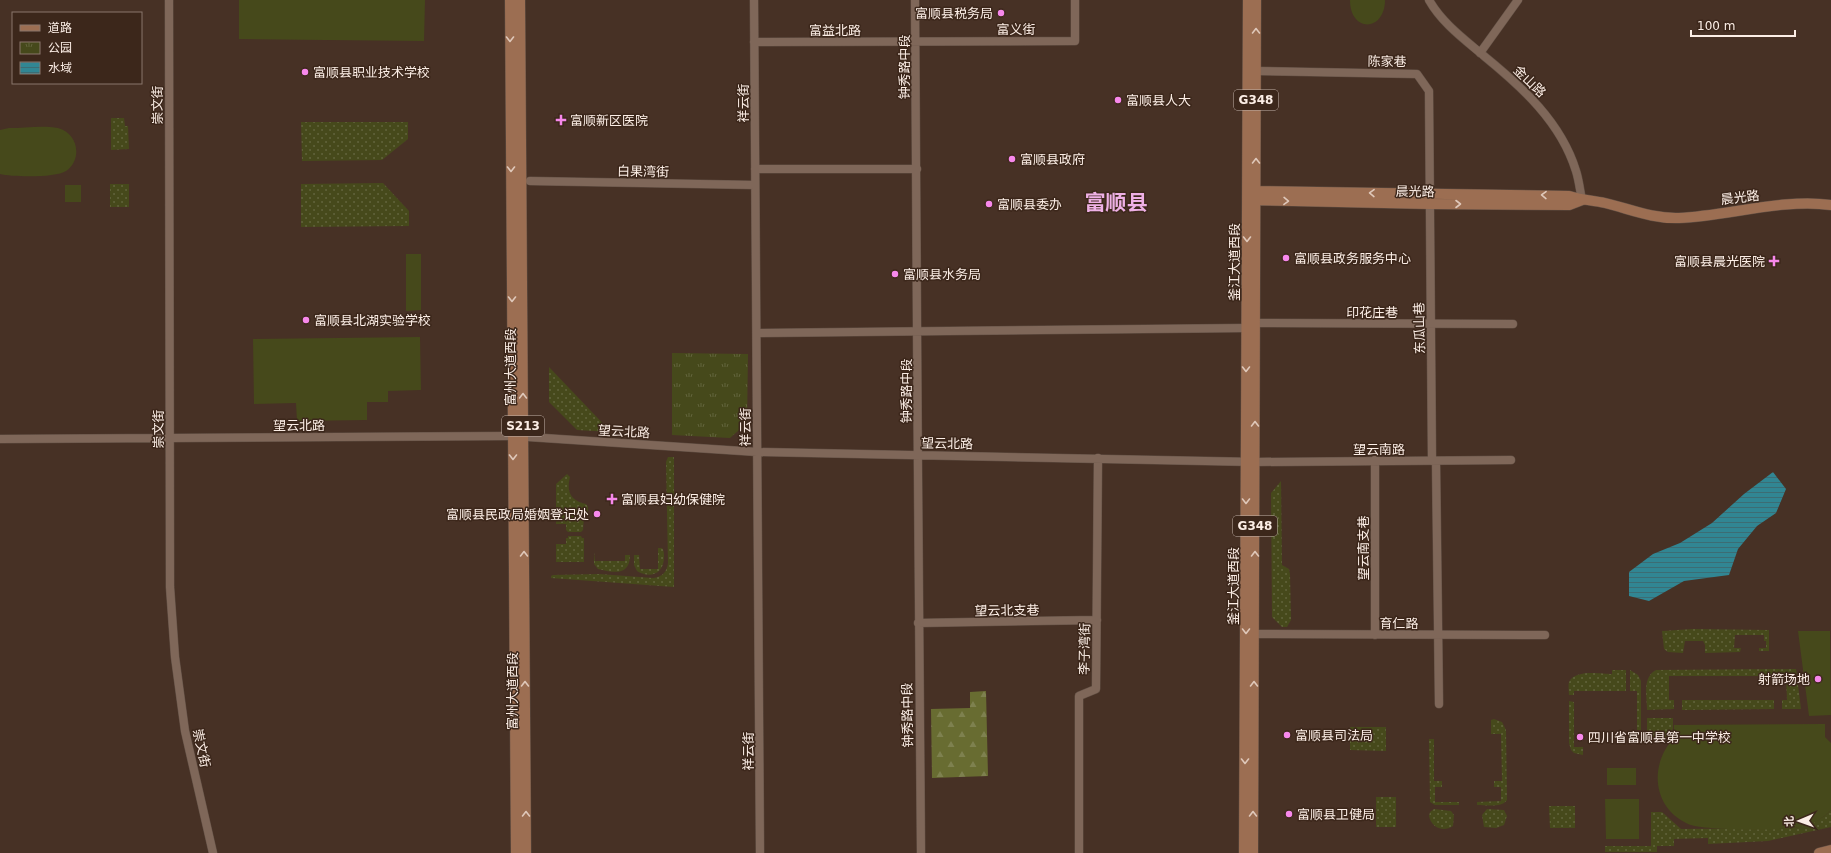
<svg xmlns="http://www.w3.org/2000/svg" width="1831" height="853" viewBox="0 0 1831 853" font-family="'DejaVu Sans','Noto Sans SC',sans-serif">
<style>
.grass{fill:url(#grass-dots)}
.forest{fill:url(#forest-firs)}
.park{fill:url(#park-tufts)}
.garden{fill:#46491b}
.water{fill:url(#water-rules)}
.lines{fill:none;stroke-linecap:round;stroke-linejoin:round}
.minor-casing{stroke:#625045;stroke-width:9}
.major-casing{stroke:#625045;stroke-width:11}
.minor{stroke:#7f6759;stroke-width:8}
.major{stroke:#9c6e52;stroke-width:10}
.oneway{stroke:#dfc8ba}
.poi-dot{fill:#f788eb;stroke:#3c271b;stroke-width:1.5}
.labels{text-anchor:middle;stroke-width:3;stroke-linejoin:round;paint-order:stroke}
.shield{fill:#3c271b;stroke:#c2b2a9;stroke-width:1}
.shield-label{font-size:12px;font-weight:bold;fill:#fceee6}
.poi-label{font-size:13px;fill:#fceee6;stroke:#3c271b;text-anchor:start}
.street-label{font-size:13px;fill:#fceee6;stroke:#3c271b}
.town-label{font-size:21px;font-weight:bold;fill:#eeb0e5;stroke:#3c271b}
</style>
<defs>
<pattern id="grass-dots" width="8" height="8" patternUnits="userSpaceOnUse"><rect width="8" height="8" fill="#46491b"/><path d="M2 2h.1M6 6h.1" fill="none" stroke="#62643c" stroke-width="1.8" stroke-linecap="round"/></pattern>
<pattern id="forest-firs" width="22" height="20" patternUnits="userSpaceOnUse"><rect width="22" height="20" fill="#686c31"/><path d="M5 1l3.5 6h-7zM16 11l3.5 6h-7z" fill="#7e814f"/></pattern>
<pattern id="park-tufts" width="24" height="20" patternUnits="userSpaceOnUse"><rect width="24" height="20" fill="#46491b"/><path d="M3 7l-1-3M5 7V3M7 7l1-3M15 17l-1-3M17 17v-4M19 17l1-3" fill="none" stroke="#62643c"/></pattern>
<pattern id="water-rules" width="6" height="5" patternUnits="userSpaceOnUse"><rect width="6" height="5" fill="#318693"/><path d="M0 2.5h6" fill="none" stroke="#3c6d74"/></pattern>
</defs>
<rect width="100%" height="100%" fill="#473125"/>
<path class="grass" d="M111 118H124L125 126H128L129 149 111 150Z
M301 122H408V139L382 160 302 161Z
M383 183 409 211V226L301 227V184Z
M110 184H129V207H110Z
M549 367 611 432 577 430 549 402Z
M668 457H674V587L551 578V576L553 575 599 574 653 578C662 577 667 572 668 563L666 462Z
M567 474 570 477C566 492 571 501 586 504L588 507V515L584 517 583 530 581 532H568L566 530V524H556V484Z
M1281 481 1282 565 1289 569 1290 574 1291 620 1287 627H1282L1272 617 1271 493Z
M568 536H581L582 538H584V562H556V544H566V538H568Z
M658 548H662C664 551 664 553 664 557 664 574 650 579 637 571L634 565V555H639L640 569H658Z
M594 552 595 561H625V555H630C630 576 614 573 598 569L594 564Z
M1693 629 1769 630V651H1759V648H1766V641H1764V635H1735L1734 648H1741L1740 652 1705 653V645L1703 641H1685L1683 653 1668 652 1664 649 1662 631Z
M1796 669 1801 709H1782V700H1787L1786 676H1669V700H1674V709L1647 710C1647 697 1642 677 1656 670Z
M1612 670H1626V691H1574V695H1569C1569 691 1568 686 1569 682 1575 669 1601 674 1612 674Z
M1630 670 1638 675 1641 681V730H1637V691H1630Z
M1682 700H1774V709L1682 710Z
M1569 701 1574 702V747H1583V755L1574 753 1571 750 1569 743Z
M1647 718H1673V729L1661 742H1647Z
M1494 719 1502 722 1506 730 1507 800C1502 808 1486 805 1477 805V802L1501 801V787H1494V781H1502L1501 734H1491V720Z
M1350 727H1386V751L1350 750Z
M1429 739H1434V781H1442V787H1435V802H1459V805H1435L1430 802Z
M1376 797H1396V827H1376Z
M1549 806H1575V828H1550Z
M1434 809 1451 811 1454 815 1453 826C1443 833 1431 827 1429 816L1430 812Z
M1487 809 1504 810 1507 816 1504 825 1496 828 1484 827 1482 815Z
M1831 810V827L1768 841 1708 844V838L1674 839V846H1657V852H1605V846H1651V812H1662L1681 829 1791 828C1807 827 1820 821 1831 810Z"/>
<path class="forest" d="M986 691 988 776 932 778 931 709 970 708V692Z"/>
<path class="park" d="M672 353 748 354 747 423 730 438 672 435Z"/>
<path class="garden" d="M239 0H425L424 41 239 39Z
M1350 0H1385C1385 32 1350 33 1350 0Z
M9 128C24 128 43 125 58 128 78 133 83 159 66 171 56 178 12 177 0 174V130Z
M65 185H81V202H65Z
M406 254H421V310L406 311Z
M420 337 421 390 388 391V402H367V420L297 421 296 403 254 404 253 339Z
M1798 631H1830L1831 715 1809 716Z
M1825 724V737L1831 743V810C1824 817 1816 823 1806 826 1789 831 1703 831 1688 824 1652 808 1649 764 1674 738V725Z
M1607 768H1636V785H1607Z
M1605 799H1639V839H1606Z"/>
<path class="water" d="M1773 472 1786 489 1776 513 1757 526 1738 549 1729 575 1684 581 1649 601 1629 596V572L1653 554 1680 543 1712 523 1744 494Z"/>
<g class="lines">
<g class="minor-casing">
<path id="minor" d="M169 0 170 587 175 657 185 731 213 853
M754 0 760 853
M915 0C917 284 918 569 921 853
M1429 0C1442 23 1464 39 1484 56 1522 87 1561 122 1576 171 1579 180 1580 191 1582 200
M754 42 1075 41V0
M1480 53 1518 0
M1256 71 1417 74 1429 91 1432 461
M755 169H917
M530 181 755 185
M1255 323 1513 324
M757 333 1247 328
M0 439 513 436 757 452 1255 462 1511 460
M1375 460V635
M1436 461 1439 704
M918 623 1097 620
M1254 634 1545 635
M1079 853V696L1096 689 1098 458"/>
</g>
<g class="major-casing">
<path id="major" d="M510 0 516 853
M520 0 526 853
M1249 191 1569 196C1581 200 1592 200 1605 203 1630 209 1653 219 1679 218 1727 216 1784 198 1831 205
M1249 200 1429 204 1569 205 1582 200
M1244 853 1248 0
M1253 853 1256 0
M1819 853 1831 850"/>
</g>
<use href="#minor" class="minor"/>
<use href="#major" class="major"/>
</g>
<defs><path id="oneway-chevron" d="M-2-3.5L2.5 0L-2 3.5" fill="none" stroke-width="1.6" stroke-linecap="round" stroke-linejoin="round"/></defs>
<g class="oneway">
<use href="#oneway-chevron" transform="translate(1256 31) rotate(-90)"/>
<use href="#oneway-chevron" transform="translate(510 39) rotate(90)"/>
<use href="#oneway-chevron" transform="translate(1256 161) rotate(-90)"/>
<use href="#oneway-chevron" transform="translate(511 169) rotate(90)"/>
<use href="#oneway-chevron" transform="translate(1372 193) rotate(-179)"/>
<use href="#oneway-chevron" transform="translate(1544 195) rotate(-179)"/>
<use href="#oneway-chevron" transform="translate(1286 201) rotate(1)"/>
<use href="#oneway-chevron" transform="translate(1458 204)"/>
<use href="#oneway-chevron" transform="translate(1247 239) rotate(90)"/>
<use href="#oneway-chevron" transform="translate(512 299) rotate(90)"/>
<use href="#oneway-chevron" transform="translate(1246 369) rotate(90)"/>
<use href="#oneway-chevron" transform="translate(523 396) rotate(-90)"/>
<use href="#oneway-chevron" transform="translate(1255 424) rotate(-90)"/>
<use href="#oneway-chevron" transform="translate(513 457) rotate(90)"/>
<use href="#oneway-chevron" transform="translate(1246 501) rotate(90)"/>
<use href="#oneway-chevron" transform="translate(524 554) rotate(-90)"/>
<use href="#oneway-chevron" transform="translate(1255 554) rotate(-90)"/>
<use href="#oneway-chevron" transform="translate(1246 631) rotate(90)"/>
<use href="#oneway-chevron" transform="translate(525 684) rotate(-90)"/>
<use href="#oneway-chevron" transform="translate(1254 684) rotate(-90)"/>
<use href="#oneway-chevron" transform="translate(1245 761) rotate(90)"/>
<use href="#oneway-chevron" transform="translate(526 814) rotate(-90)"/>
<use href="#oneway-chevron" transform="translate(1253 814) rotate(-90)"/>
</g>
<g class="poi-dot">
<circle cx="1001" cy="13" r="4"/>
<circle cx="305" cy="72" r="4"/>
<circle cx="1118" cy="100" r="4"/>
<path d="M559 114h4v4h4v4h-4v4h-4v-4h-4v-4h4z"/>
<circle cx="1012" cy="159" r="4"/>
<circle cx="989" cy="204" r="4"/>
<circle cx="1286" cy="258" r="4"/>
<path d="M1772 255h4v4h4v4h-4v4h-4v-4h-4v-4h4z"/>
<circle cx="895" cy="274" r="4"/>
<circle cx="306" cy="320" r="4"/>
<path d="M610 493h4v4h4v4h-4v4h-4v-4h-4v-4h4z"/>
<circle cx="597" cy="514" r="4"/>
<circle cx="1818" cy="679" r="4"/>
<circle cx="1287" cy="735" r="4"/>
<circle cx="1580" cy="737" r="4"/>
<circle cx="1289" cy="814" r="4"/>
</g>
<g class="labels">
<g class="shield">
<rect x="1234" y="90" width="44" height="20" rx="3"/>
<rect x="502" y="416" width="42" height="20" rx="3"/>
<rect x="1233" y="516" width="44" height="20" rx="3"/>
</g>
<g class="shield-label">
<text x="1256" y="104">G348</text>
<text x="523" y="430">S213</text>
<text x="1255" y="530">G348</text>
</g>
<g class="poi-label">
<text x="993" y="18" text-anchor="end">富顺县税务局</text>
<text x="313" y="77">富顺县职业技术学校</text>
<text x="1126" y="105">富顺县人大</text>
<text x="570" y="125">富顺新区医院</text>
<text x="1020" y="164">富顺县政府</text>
<text x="997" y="209">富顺县委办</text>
<text x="1294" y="263">富顺县政务服务中心</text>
<text x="1765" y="266" text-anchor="end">富顺县晨光医院</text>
<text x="903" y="279">富顺县水务局</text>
<text x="314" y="325">富顺县北湖实验学校</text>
<text x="621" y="504">富顺县妇幼保健院</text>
<text x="589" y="519" text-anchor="end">富顺县民政局婚姻登记处</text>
<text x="1810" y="684" text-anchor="end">射箭场地</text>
<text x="1295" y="740">富顺县司法局</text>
<text x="1588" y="742">四川省富顺县第一中学校</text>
<text x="1297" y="819">富顺县卫健局</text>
</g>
<g class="street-label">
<text x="1016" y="34">富义街</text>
<text x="835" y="35">富益北路</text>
<text transform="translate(1387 61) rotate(1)" y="5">陈家巷</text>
<text transform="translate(904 67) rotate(-90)" y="5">钟秀路中段</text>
<text transform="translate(1530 81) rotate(44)" y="5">金山路</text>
<text transform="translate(743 103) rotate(-90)" y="5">祥云街</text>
<text transform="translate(157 105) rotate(-90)" y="5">崇文街</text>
<text transform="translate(643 171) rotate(1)" y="5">白果湾街</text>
<text transform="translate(1415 191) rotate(1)" y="5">晨光路</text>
<text transform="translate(1740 197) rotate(-7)" y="5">晨光路</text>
<text transform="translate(1234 262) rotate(-90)" y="5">釜江大道西段</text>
<text x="1372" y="317">印花庄巷</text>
<text transform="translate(1419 328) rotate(-91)" y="5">东瓜山巷</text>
<text transform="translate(510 367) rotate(-90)" y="5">富州大道西段</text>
<text transform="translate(906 391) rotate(-90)" y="5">钟秀路中段</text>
<text x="299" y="430">望云北路</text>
<text transform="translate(745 427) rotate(-90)" y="5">祥云街</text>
<text transform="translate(158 429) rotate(-90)" y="5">崇文街</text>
<text transform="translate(624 431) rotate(3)" y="5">望云北路</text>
<text transform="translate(947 443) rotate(1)" y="5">望云北路</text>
<text x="1379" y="454">望云南路</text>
<text transform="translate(1363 548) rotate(-90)" y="5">望云南支巷</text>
<text transform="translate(1233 586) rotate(-90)" y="5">釜江大道西段</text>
<text transform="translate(1007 610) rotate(-1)" y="5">望云北支巷</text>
<text x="1399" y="628">育仁路</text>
<text transform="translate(1084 649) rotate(-89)" y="5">李子湾街</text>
<text transform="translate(512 691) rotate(-90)" y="5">富州大道西段</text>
<text transform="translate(907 715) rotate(-91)" y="5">钟秀路中段</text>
<text transform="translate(202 748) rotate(78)" y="5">崇文街</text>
<text transform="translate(748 751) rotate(-90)" y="5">祥云街</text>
</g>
<g class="town-label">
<text x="1116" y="210">富顺县</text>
</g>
</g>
<rect x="12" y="12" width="130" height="72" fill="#3c271b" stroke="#89776c"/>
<rect x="20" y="25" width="20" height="6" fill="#9c6e52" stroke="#89776c"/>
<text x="48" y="32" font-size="12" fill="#fceee6">道路</text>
<rect x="20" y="42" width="20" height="12" fill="url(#park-tufts)" stroke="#89776c"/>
<text x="48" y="52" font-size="12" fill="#fceee6">公园</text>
<rect x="20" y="62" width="20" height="12" fill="url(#water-rules)" stroke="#89776c"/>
<text x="48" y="72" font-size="12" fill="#fceee6">水域</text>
<g transform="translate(1799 821) rotate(268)" stroke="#3c271b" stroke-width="3" paint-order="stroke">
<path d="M0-3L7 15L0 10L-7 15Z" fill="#fceee6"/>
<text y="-6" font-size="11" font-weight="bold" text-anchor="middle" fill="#fceee6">北</text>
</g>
<path d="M1691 30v6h104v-6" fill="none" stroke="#fceee6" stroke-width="2"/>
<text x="1697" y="30" font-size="12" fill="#fceee6" stroke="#3c271b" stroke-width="3" paint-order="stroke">100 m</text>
</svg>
